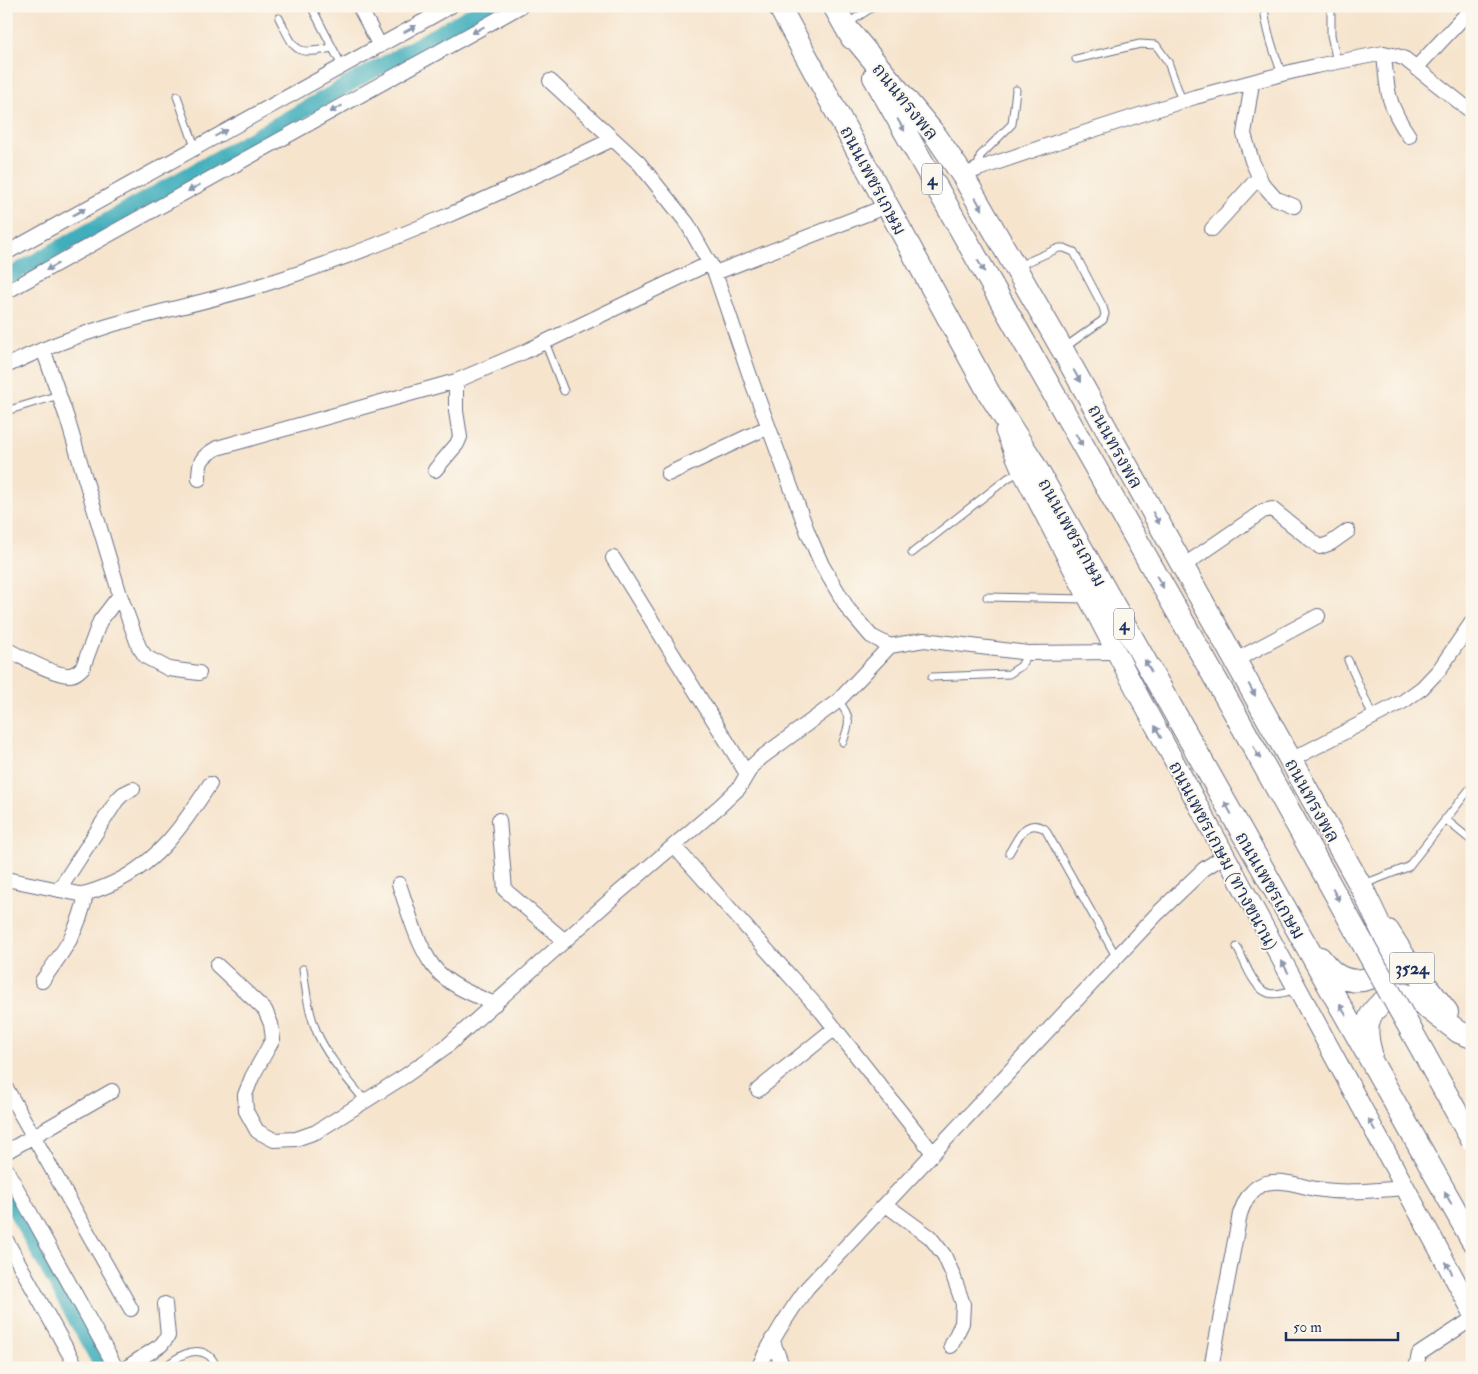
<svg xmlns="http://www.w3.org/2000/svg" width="1478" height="1374" viewBox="0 0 1478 1374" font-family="'IM FELL Double Pica','Noto Serif Thai',serif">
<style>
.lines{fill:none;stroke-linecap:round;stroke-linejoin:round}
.canal{stroke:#40aebc;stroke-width:16}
.service-casing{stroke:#686e85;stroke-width:9}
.minor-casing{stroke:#686e85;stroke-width:16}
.secondary-casing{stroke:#686e85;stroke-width:21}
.trunk-casing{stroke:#686e85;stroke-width:24}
.service{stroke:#fff;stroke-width:7}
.minor{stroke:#fff;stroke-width:14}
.secondary{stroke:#fff;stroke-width:19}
.trunk{stroke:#fff;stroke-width:22}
.trunk-bridge-casing{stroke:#686e85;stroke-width:24;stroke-linecap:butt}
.trunk-bridge{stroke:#fff;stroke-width:22}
.oneway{fill:#8d97ae}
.labels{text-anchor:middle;stroke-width:4;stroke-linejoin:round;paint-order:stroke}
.shield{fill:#fbf7ec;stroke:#5e6b89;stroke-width:1}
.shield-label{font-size:18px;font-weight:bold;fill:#1b2f5e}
.street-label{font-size:19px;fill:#1b2f5e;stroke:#fbf7ec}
</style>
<rect width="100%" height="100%" fill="#fbf7ec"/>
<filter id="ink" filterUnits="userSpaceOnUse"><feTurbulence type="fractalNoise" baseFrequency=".02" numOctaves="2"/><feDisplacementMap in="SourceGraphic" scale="10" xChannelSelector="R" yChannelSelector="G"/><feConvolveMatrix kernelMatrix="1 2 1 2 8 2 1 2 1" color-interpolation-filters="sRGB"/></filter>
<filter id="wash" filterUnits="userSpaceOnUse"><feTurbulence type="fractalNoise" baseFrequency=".0096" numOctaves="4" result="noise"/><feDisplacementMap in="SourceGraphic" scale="20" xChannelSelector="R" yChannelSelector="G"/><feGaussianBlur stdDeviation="1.12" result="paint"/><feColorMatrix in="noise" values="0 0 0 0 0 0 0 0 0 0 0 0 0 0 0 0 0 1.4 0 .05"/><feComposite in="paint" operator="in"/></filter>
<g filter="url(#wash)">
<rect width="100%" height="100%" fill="#f6e4cd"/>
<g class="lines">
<path class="canal" d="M6 278 487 6
M6 1193 103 1368"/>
</g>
</g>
<g filter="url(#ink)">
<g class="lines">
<g class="service-casing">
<path id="service" d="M311 6 342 66
M1264 6C1266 30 1274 52 1282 74
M1331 6V35L1337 62
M279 18C296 51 294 56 332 48
M847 24 874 6
M1076 59 1140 44 1156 45 1168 62 1182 101
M177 96 195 147
M978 169 980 156 1012 124 1016 90
M1018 266 1059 248H1064L1074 252 1103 307 1105 314 1103 320 1064 348
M545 342 564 391
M6 411 59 395
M912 553 1008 478 1021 471
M987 597 1087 599
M1348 660 1373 717
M932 677 1009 674 1021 666 1028 653
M838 701C852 717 850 723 843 742
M1445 819 1472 841
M1009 853C1018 839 1025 817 1045 829L1117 958
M1364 884 1408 867 1472 786
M1237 947C1244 960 1253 988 1268 993 1276 996 1287 991 1296 990
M303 969C306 990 308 1010 316 1030 325 1054 349 1081 365 1101
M163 1368C175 1359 192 1345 208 1355 212 1357 215 1364 217 1368"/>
</g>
<g class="minor-casing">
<path id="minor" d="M359 6 380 46
M1384 53C1387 91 1387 104 1409 136
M1416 68 1472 8
M550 81 639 163 687 223 715 273 753 385 808 533 822 565 848 609 871 636 890 646
M1252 83 1244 134 1252 161 1262 183 1275 198 1294 206
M963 176 978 169 1084 133 1195 97 1282 74 1316 66 1384 53 1397 56 1405 59 1472 112
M1212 229 1259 177
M6 253 451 6
M715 273 887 206
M6 292 521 6
M43 349 67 418 120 595 139 647 146 657 169 669 199 673
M6 366C39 350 73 337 108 326 159 311 211 301 262 285 383 248 499 194 613 139
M435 470 457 444 460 437 456 411V381L524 352 710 263
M668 474 768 427
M199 479C199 461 201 457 217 448L456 381
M613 558 747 774
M1183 566 1263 511 1272 509 1320 547 1331 543 1348 531
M6 649C19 656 56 676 69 675 75 675 79 671 83 667L100 621 120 595
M1236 660 1318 616
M1291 760 1404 701 1422 688 1439 670 1472 622
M499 820 505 890 565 941
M674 846 822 1012 933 1153
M6 879 79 894C88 894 96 890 104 887 154 868 182 827 210 784
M399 884C408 910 417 944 433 966 447 985 474 995 495 1004
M59 890 117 800 123 794 133 789
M217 965 265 1010 271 1024 273 1039 252 1077 245 1095 246 1111 257 1131 274 1140 296 1139 316 1132 405 1076 447 1046 616 895 720 806 739 788 752 766 762 757 838 701 890 646 924 640 1028 653 1115 652
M42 981C64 951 79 931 86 894
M6 1088 131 1309
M758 1090 835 1028
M6 1152 112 1091
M6 1169 116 1368
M886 1205 930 1237 944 1255 953 1275 963 1304 962 1323 951 1346
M6 1240 77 1368
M772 1339 783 1368
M126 1368 161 1345 168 1336 165 1304
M758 1368C772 1339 788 1314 807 1288L1156 915 1204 869 1224 856
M1211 1368 1240 1214C1244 1203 1248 1193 1259 1186 1275 1176 1299 1186 1316 1189 1346 1194 1376 1190 1406 1188
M1416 1368 1419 1354 1472 1319"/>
</g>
<g class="secondary-casing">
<path id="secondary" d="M1005 431 1022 471 1140 698 1472 1311"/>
</g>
<g class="trunk-casing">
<path id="trunk" d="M779 6 989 393 1031 459C1178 720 1326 979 1472 1240
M834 6 852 38
M845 26 936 136 963 176 1062 349 1364 892C1370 906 1389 940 1388 954 1386 979 1356 987 1337 975 1330 971 1325 964 1320 958
M874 77 1030 352
M1388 931 1407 961 1447 1012
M1371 1053C1362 1022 1369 1007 1398 993L1413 997 1459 1032 1472 1037"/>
</g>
<use href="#service" class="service"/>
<use href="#minor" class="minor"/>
<use href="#secondary" class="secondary"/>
<use href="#trunk" class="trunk"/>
<g class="trunk-bridge-casing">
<path id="trunk-bridge" d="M1030 352 1232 708 1472 1140"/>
</g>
<use href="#trunk-bridge" class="trunk-bridge"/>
</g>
<defs><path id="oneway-solid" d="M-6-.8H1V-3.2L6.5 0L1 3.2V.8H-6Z" transform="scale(1.25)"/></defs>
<g class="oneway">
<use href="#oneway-solid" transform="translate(410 29) rotate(-29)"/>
<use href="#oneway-solid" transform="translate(478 30) rotate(151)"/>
<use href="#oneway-solid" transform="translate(336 109) rotate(151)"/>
<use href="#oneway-solid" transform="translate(901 125) rotate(60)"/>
<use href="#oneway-solid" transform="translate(221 133) rotate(-29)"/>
<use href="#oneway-solid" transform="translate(194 188) rotate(151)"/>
<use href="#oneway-solid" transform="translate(979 204) rotate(60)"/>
<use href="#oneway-solid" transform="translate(79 212) rotate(-29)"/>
<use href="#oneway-solid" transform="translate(981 266) rotate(60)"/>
<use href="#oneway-solid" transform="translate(52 267) rotate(151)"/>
<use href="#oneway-solid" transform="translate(1077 376) rotate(61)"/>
<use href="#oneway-solid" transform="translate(1079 440) rotate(61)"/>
<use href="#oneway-solid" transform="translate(1156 518) rotate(61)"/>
<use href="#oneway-solid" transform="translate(1160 582) rotate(60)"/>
<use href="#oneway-solid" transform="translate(1148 666) rotate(-119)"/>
<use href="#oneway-solid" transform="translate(1252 690) rotate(61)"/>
<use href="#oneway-solid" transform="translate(1158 732) rotate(-118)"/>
<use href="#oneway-solid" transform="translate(1257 753) rotate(61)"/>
<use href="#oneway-solid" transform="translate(1228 808) rotate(-119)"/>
<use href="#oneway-solid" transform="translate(1336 895) rotate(61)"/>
<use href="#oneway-solid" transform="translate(1285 967) rotate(-119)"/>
<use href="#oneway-solid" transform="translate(1343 1010) rotate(-120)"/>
<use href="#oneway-solid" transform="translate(1372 1125) rotate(-119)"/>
<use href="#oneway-solid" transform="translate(1448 1198) rotate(-119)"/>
<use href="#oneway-solid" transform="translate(1449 1268) rotate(-118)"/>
</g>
</g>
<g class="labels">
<g class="shield">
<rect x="922" y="163.5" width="20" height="31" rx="4"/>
<rect x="1114" y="608.5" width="20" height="31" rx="4"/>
<rect x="1389.5" y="952.5" width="45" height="31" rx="4"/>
</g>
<g class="shield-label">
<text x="932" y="185">4</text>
<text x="1124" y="630">4</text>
<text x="1412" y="974">3524</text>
</g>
<g class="street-label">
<text transform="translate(906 101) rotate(51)" y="7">ถนนทรงพล</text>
<text transform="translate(874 180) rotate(62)" y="7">ถนนเพชรเกษม</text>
<text transform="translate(1116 446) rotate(61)" y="7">ถนนทรงพล</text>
<text transform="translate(1073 532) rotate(61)" y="7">ถนนเพชรเกษม</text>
<text transform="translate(1313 800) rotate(61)" y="7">ถนนทรงพล</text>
<text transform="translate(1224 855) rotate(62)" y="7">ถนนเพชรเกษม (ทางขนาน)</text>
<text transform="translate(1271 885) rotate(60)" y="7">ถนนเพชรเกษม</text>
</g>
</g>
<rect width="1478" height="1374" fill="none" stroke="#fbf7ec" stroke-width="25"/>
<path d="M1286 1332v8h112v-8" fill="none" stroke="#1b2f5e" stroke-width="2.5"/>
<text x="1293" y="1332" font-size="15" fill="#1b2f5e" stroke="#fbf7ec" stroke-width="4" paint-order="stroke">50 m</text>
</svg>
